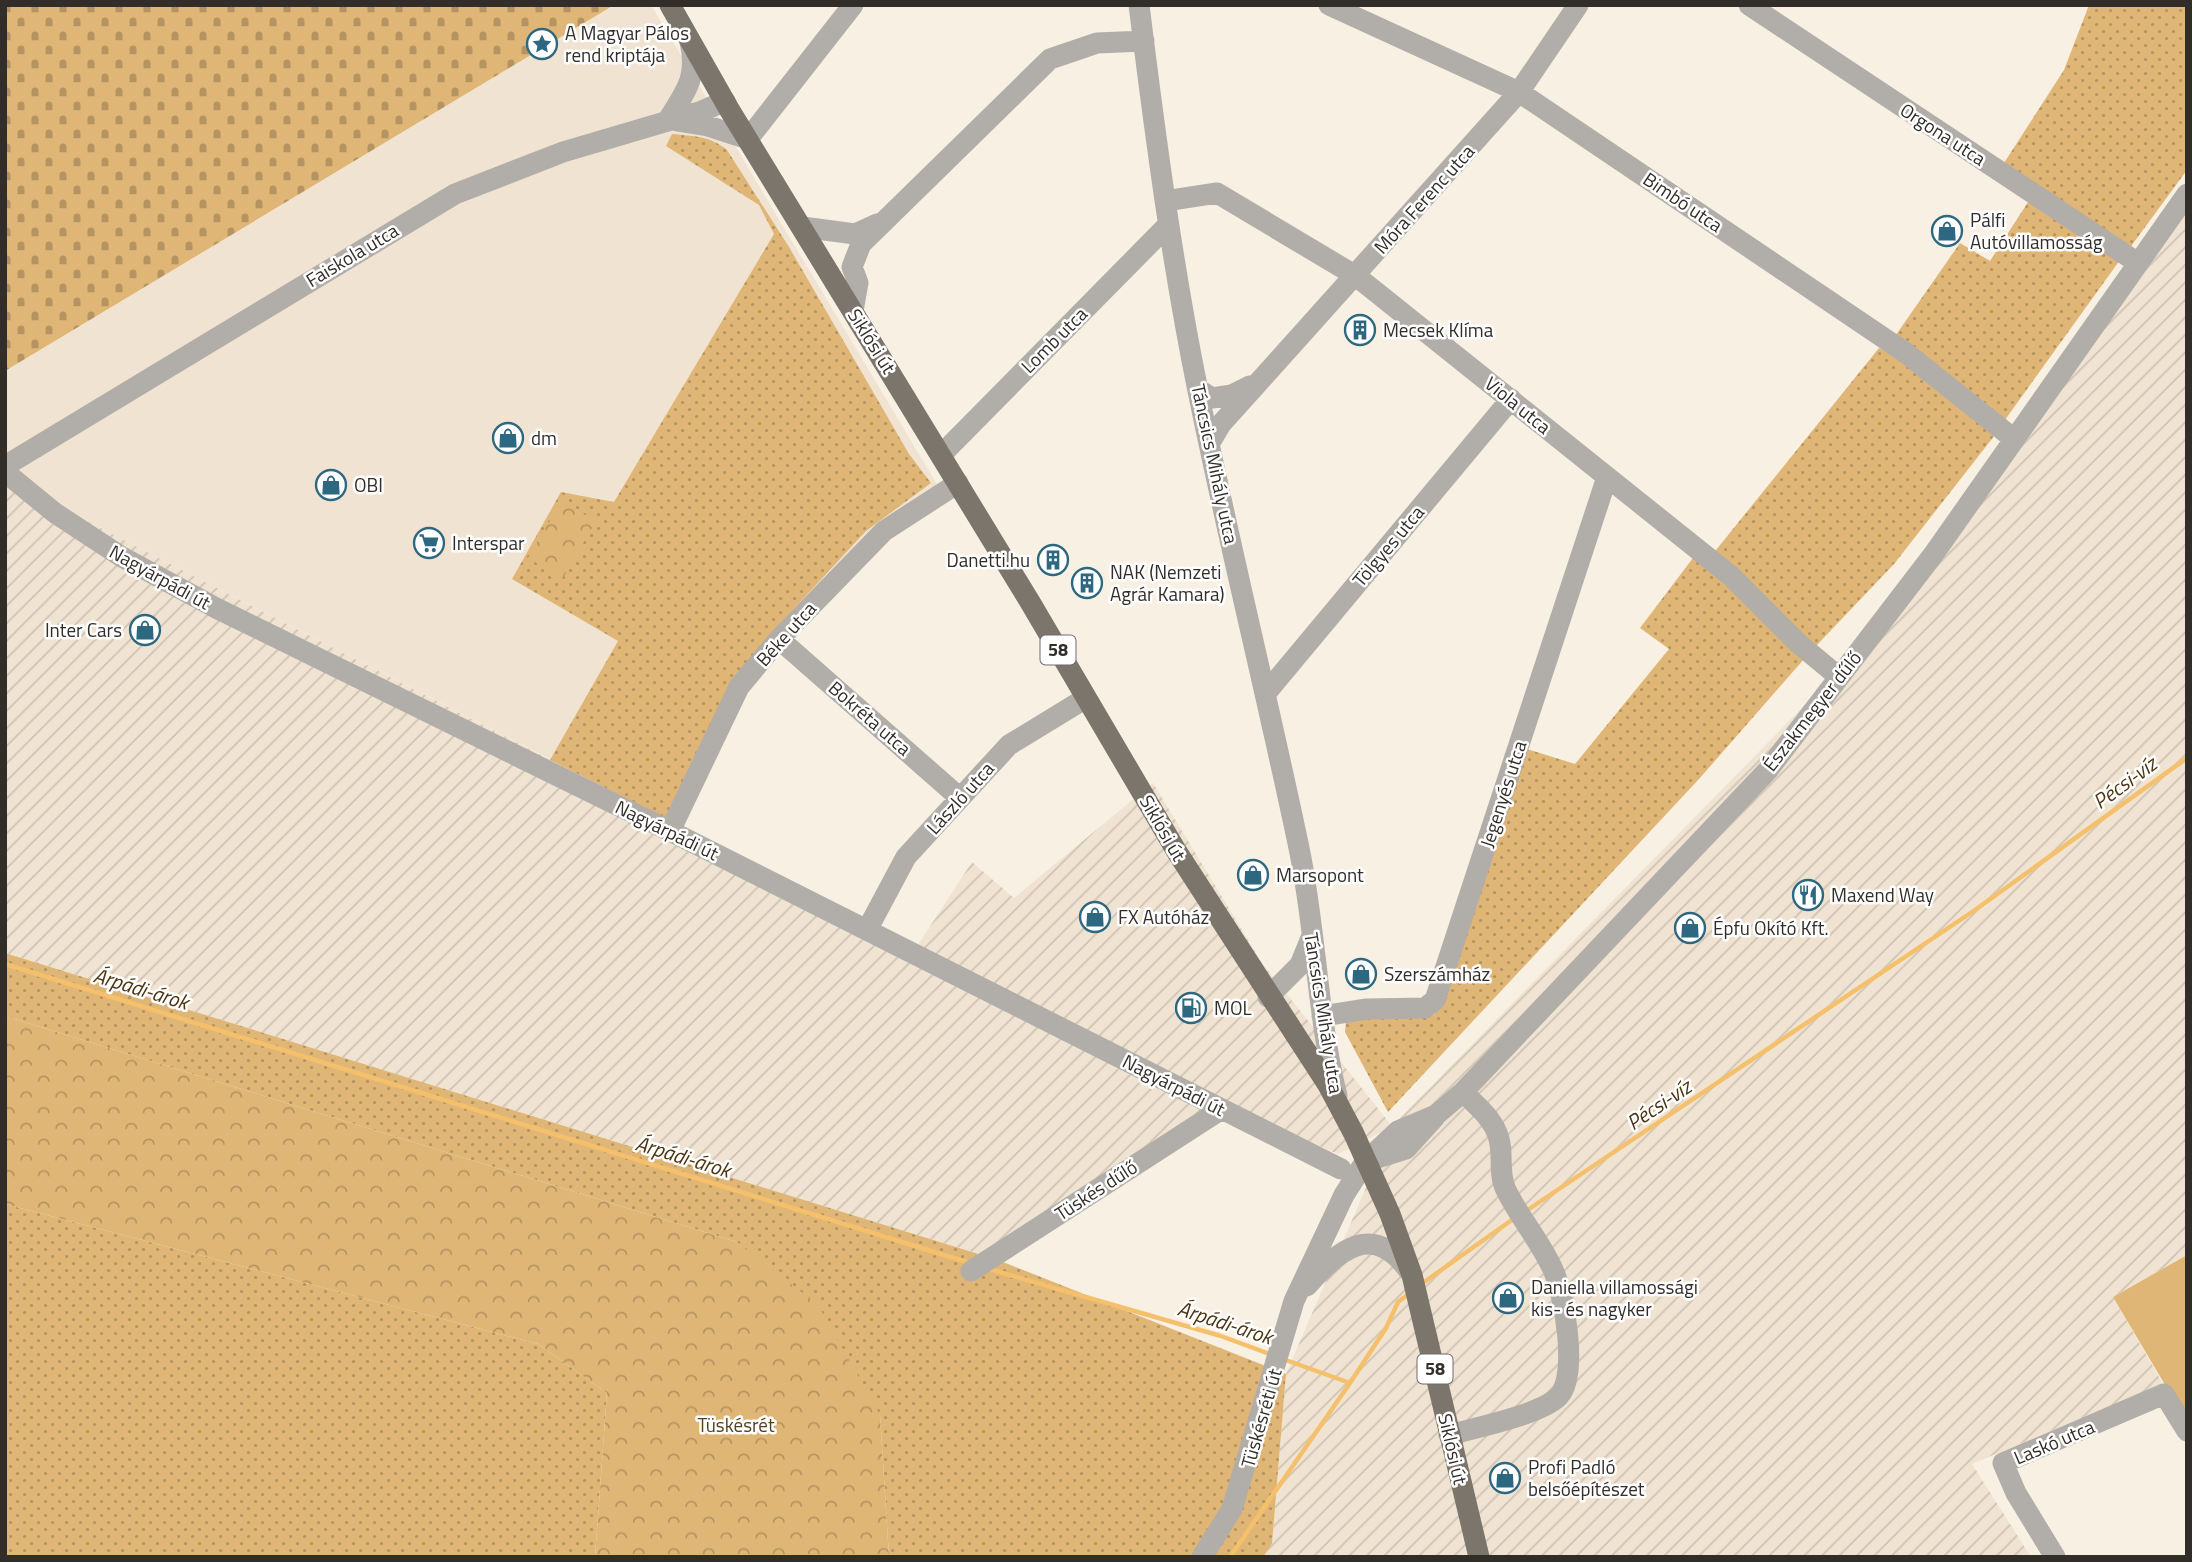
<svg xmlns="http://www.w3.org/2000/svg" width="2192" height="1562" viewBox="0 0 2192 1562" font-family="'Titillium Web',sans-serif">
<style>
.built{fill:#f0e3d1}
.industrial{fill:url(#industrial-furrows)}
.grass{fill:url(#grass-dots)}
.forest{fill:url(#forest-crowns)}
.cemetery{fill:url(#cemetery-stones)}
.pitch{fill:#e0b676}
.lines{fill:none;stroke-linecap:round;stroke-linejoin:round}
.stream{stroke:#f5c06c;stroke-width:4.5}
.minor{stroke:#b1ada8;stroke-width:21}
.major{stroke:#7b756c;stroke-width:21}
.labels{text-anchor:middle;stroke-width:5;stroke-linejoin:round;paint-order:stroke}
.shield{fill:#fefefe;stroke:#6e6c6a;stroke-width:2}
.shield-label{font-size:18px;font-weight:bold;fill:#312e2a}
.poi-label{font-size:19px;fill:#312e2a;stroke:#fefefe;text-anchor:start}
.street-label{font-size:19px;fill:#312e2a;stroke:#fefefe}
.park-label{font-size:19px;fill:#58421e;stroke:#fefefe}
.water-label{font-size:21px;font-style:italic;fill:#4c3612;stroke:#fefefe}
</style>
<defs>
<pattern id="industrial-furrows" width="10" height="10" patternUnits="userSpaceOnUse" patternTransform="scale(1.75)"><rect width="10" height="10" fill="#f0e3d1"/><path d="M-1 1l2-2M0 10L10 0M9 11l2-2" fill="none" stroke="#cec3b4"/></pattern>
<pattern id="grass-dots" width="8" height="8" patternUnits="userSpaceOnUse" patternTransform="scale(1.75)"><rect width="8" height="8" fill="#e0b676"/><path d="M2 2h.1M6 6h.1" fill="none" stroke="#b69461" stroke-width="1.8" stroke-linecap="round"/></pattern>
<pattern id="forest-crowns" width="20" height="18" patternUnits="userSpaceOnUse" patternTransform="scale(1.75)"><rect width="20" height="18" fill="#e0b676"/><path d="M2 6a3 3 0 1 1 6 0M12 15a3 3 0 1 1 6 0" fill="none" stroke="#b69461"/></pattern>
<pattern id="cemetery-stones" width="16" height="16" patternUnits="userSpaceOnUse" patternTransform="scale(1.75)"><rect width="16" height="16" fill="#e0b676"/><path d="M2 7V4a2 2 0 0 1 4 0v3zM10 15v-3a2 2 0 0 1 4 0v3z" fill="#b69461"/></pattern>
</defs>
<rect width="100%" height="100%" fill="#f8f0e3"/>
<path class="built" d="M614 5H651L941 491 779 639 673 822 56 505 5 459V371Z"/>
<path class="industrial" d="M2187 180V1255L2113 1297 2163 1384 1972 1464 2031 1557H1263L1272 1544 1286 1374 1392 1127 1338 1154 1229 1107 998 1260 5 953V459L56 505 916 948 972 862 1014 898 1153 783 1262 963 1392 1126 1840 669Z"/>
<path class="grass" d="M2089 5H2187V170L2129 249 2004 163 2064 70Z
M672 134C693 136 711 136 727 150L789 247 909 454 931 483 866 531 777 627 666 818 550 760 618 641 512 579 561 492 614 502 774 234 759 205 666 146Z
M2030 199 2120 260 2002 424 1891 342 1960 243 1990 261Z
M1879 348 1905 361 1995 435 1894 564 1816 646 1712 555Z
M1696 554 1805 658 1699 779 1388 1112 1345 1032 1346 1020 1434 1015 1446 990 1527 749 1575 764 1669 649 1640 628Z
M5 953 998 1260 1286 1374 1272 1544 1263 1557H889L880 1415 737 1242 5 1016Z
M5 1204 538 1344 607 1393 595 1557H5Z"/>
<path class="forest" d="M561 501 596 521 563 578 528 558Z
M5 1016 737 1242 818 1305 880 1415 889 1557H595L607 1393 538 1344 5 1204Z"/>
<path class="cemetery" d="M5 5H614L5 371Z"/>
<path class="pitch" d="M2187 1255V1422L2113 1297Z"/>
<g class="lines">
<path class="stream" d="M5 964 970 1263
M1526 1211 1975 910 2187 758
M989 1269 1221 1336 1272 1355
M1420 1285 1516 1217
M1283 1359 1350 1383
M1230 1557 1350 1383 1386 1328 1398 1302 1410 1293"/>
<path class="minor" d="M1139 5C1155 134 1172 263 1198 391 1229 544 1267 695 1299 848 1316 930 1317 1014 1337 1096
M1329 5 1519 92 1906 353 2014 439
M1749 5 2138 263
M668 120C686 91 698 78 690 42
M677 121 708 126 748 139 853 5
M1165 201 1217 193 1356 276 1731 576 1798 643 1839 677
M802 227 855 234 877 224
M853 311 858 283 852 267 861 244 1050 59 1097 43 1144 41
M1198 389 1212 398 1232 395 1250 386
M1209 444 1221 424 1519 92 1578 5
M941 455 1168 225
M5 466 455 194 563 152 702 111 725 101
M5 472 55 513 122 557 216 608 670 831 1341 1169
M779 639 960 798
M1266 693 1511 399
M670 831 739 687 779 639 884 531 958 483
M867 930 906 857 1009 745 1086 698
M1268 997 1300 965 1311 938
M1322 1016 1367 1009 1425 1008 1435 1000 1607 477
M1371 1160 1406 1149 1435 1117
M971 1271 1222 1109
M1307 1286C1339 1249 1373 1221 1409 1271
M1449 1435C1474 1428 1543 1414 1559 1396 1578 1375 1565 1298 1554 1272 1542 1243 1520 1219 1506 1190 1497 1172 1505 1150 1497 1133 1491 1117 1475 1104 1463 1092
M1202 1557 1232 1509 1294 1301 1344 1195 1365 1162 1398 1131 1436 1115 1463 1092 1768 770 1933 555 2187 194
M2055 1557 2016 1493 2003 1463 2164 1394 2187 1431"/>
<path class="major" d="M670 5 729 109 1030 602 1177 852 1328 1085 1354 1134 1390 1214 1412 1275 1479 1557"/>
</g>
<defs>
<g id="sight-ring" transform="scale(1.575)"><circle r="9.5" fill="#fefefe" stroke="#2d6880" stroke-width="1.5"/><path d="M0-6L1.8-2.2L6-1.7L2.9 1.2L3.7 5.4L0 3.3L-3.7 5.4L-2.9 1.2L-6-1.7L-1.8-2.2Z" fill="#2d6880"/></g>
<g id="shop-ring" transform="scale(1.575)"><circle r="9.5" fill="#fefefe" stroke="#2d6880" stroke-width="1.5"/><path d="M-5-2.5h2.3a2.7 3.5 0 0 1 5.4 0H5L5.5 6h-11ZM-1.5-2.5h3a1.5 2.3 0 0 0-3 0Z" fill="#2d6880"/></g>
<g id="building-ring" transform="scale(1.575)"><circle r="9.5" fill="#fefefe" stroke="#2d6880" stroke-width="1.5"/><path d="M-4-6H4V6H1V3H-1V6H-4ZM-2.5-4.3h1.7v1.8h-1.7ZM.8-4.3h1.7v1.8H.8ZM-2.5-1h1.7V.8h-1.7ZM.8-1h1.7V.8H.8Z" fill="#2d6880"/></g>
<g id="supermarket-ring" transform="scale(1.575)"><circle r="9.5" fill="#fefefe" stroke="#2d6880" stroke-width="1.5"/><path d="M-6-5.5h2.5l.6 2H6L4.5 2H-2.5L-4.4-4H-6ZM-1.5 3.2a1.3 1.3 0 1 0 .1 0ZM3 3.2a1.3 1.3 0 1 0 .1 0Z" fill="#2d6880"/></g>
<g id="restaurant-ring" transform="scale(1.575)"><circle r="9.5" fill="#fefefe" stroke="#2d6880" stroke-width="1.5"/><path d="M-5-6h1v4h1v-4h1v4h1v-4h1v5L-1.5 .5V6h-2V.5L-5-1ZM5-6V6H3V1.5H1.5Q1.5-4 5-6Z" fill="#2d6880"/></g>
<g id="fuel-ring" transform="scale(1.575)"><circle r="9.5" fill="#fefefe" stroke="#2d6880" stroke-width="1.5"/><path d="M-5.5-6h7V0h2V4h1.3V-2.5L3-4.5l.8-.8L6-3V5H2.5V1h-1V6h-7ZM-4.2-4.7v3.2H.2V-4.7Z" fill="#2d6880"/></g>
</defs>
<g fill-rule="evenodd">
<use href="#sight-ring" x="542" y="44"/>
<use href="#shop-ring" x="1947" y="231"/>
<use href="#building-ring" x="1360" y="330"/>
<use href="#shop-ring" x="508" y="438"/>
<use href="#shop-ring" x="331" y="485"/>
<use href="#supermarket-ring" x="429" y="543"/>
<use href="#building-ring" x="1053" y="560"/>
<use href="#building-ring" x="1087" y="583"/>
<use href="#shop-ring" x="145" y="630"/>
<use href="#shop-ring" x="1253" y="875"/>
<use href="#restaurant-ring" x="1808" y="895"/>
<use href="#shop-ring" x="1095" y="917"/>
<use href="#shop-ring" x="1690" y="928"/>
<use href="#shop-ring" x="1361" y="974"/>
<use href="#fuel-ring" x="1191" y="1008"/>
<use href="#shop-ring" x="1508" y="1298"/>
<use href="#shop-ring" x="1505" y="1478"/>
</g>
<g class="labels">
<g class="shield">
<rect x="1040.5" y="635.5" width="35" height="29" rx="5"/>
<rect x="1417.5" y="1354.5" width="35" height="29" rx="5"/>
</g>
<g class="shield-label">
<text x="1058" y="656">58</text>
<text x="1435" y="1375">58</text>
</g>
<g class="poi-label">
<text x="565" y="40">A Magyar Pálos<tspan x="565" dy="22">rend kriptája</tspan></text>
<text x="1970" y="227">Pálfi<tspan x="1970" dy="22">Autóvillamosság</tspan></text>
<text x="1383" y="337">Mecsek Klíma</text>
<text x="531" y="445">dm</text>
<text x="354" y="492">OBI</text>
<text x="452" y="550">Interspar</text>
<text x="1030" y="567" text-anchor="end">Danetti.hu</text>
<text x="1110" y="579">NAK (Nemzeti<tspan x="1110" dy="22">Agrár Kamara)</tspan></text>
<text x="122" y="637" text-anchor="end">Inter Cars</text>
<text x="1276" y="882">Marsopont</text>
<text x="1831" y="902">Maxend Way</text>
<text x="1118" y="924">FX Autóház</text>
<text x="1713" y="935">Épfu Okító Kft.</text>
<text x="1384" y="981">Szerszámház</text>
<text x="1214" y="1015">MOL</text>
<text x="1531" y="1294">Daniella villamossági<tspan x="1531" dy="22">kis- és nagyker</tspan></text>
<text x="1528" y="1474">Profi Padló<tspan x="1528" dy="22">belsőépítészet</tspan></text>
</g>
<g class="street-label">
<text transform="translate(1943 134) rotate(33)" y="7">Orgona utca</text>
<text transform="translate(1424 199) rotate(-48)" y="7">Móra Ferenc utca</text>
<text transform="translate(1683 202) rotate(34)" y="7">Bimbó utca</text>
<text transform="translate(352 255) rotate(-31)" y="7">Faiskola utca</text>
<text transform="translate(1054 340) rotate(-45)" y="7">Lomb utca</text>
<text transform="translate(872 341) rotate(58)" y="7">Siklósi út</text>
<text transform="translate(1518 405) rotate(39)" y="7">Viola utca</text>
<text transform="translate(1215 464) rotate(78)" y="7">Táncsics Mihály utca</text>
<text transform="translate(1388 546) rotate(-50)" y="7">Tölgyes utca</text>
<text transform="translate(160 577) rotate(29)" y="7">Nagyárpádi út</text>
<text transform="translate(786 634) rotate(-48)" y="7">Béke utca</text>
<text transform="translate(1812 711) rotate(-52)" y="7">Északmegyer dűlő</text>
<text transform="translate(870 718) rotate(41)" y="7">Bokréta utca</text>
<text transform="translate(1503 794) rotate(-72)" y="7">Jegenyés utca</text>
<text transform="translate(960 798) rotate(-48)" y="7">László utca</text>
<text transform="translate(1163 828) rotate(60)" y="7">Siklósi út</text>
<text transform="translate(667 830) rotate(26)" y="7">Nagyárpádi út</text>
<text transform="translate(1324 1013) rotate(81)" y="7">Táncsics Mihály utca</text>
<text transform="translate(1174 1085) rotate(27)" y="7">Nagyárpádi út</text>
<text transform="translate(1096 1190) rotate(-33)" y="7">Tüskés dűlő</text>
<text transform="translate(1261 1418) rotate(-74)" y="7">Tüskésréti út</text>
<text transform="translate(2054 1442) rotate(-23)" y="7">Laskó utca</text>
<text transform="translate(1453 1449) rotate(77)" y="7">Siklósi út</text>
</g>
<g class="park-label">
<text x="736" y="1432">Tüskésrét</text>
</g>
<g class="water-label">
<text transform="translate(2125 783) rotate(-36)" y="7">Pécsi-víz</text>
<text transform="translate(141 989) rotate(17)" y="7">Árpádi-árok</text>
<text transform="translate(1659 1105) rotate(-34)" y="7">Pécsi-víz</text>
<text transform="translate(683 1157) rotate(17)" y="7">Árpádi-árok</text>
<text transform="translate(1225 1323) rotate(18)" y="7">Árpádi-árok</text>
</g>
</g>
<rect width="2192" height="1562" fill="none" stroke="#312e2a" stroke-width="14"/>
</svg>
